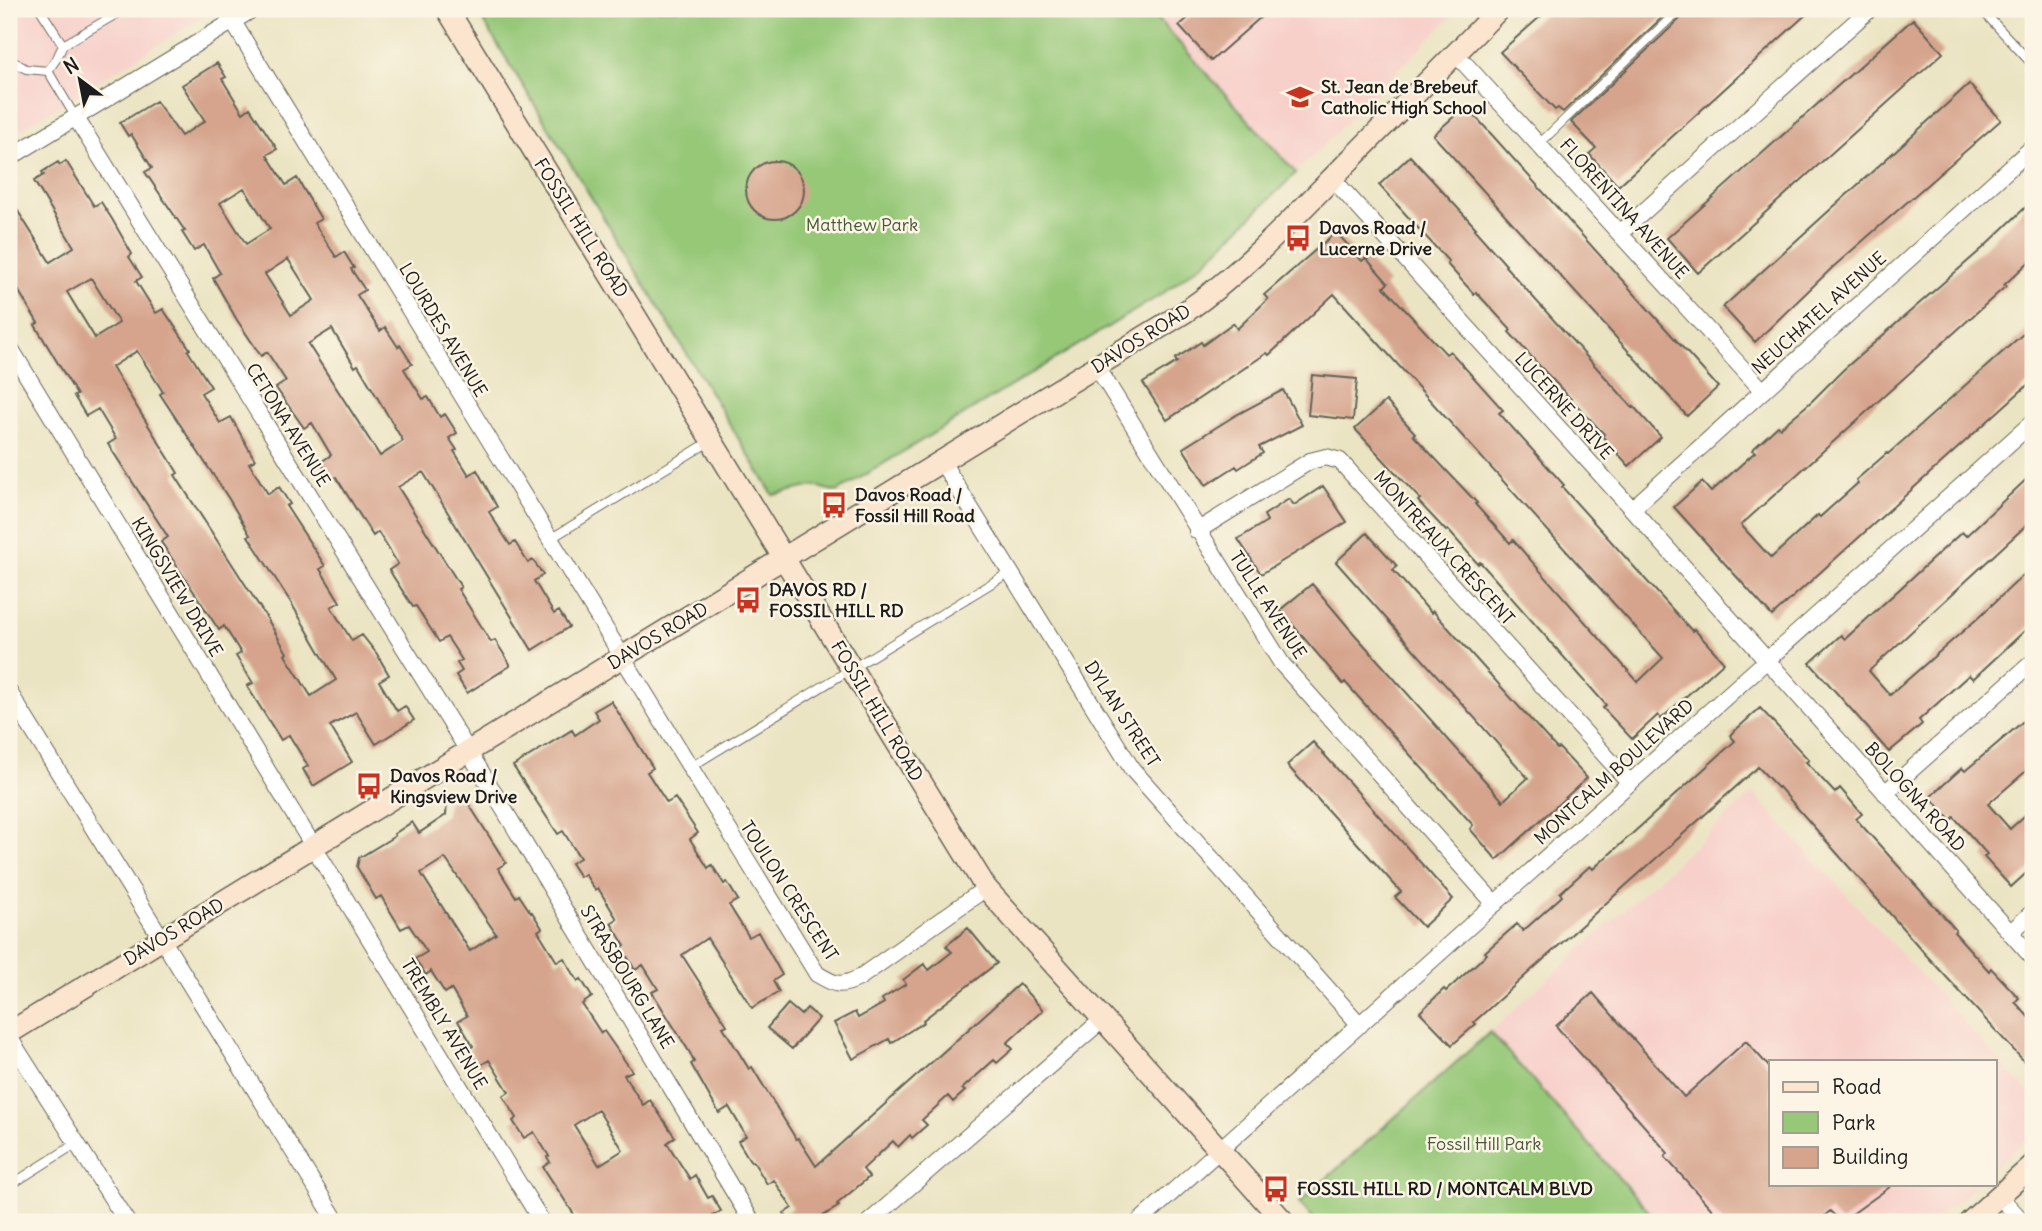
<svg xmlns="http://www.w3.org/2000/svg" width="2042" height="1231" viewBox="0 0 2042 1231" font-family="Delius,sans-serif">
<style>
.built{fill:#f7d0ca}
.green{fill:#96c878;stroke:#59724a;stroke-width:2}
.building{fill:#d6a48d;fill-rule:evenodd}
.lines{fill:none;stroke-linecap:round;stroke-linejoin:round}
.lane-casing{stroke:#646256;stroke-width:10}
.street-casing{stroke:#646256;stroke-width:18}
.secondary-casing{stroke:#646256;stroke-width:24}
.lane{stroke:#fff;stroke-width:8}
.street{stroke:#fff;stroke-width:16}
.secondary{stroke:#fbe5cf;stroke-width:21}
.labels{text-anchor:middle;stroke-width:5;stroke-linejoin:round;paint-order:stroke}
.poi-label{font-size:18px;font-weight:bold;fill:#1c1c1c;stroke:#fcf5e5;text-anchor:start}
.street-label{font-size:18px;fill:#1c1c1c;stroke:#fcf5e5}
.park-label{font-size:18px;fill:#47583c;stroke:#fcf5e5}
</style>
<rect width="100%" height="100%" fill="#fcf5e5"/>
<filter id="ink" filterUnits="userSpaceOnUse"><feTurbulence type="fractalNoise" baseFrequency=".0143" numOctaves="2"/><feDisplacementMap in="SourceGraphic" scale="14" xChannelSelector="R" yChannelSelector="G"/><feConvolveMatrix kernelMatrix="1 2 1 2 8 2 1 2 1" color-interpolation-filters="sRGB"/></filter>
<filter id="wash" filterUnits="userSpaceOnUse"><feTurbulence type="fractalNoise" baseFrequency=".00686" numOctaves="4" result="noise"/><feDisplacementMap in="SourceGraphic" scale="28" xChannelSelector="R" yChannelSelector="G"/><feGaussianBlur stdDeviation="1.57" result="paint"/><feColorMatrix in="noise" values="0 0 0 0 0 0 0 0 0 0 0 0 0 0 0 0 0 1.4 0 .05"/><feComposite in="paint" operator="in"/></filter>
<g filter="url(#wash)">
<rect width="100%" height="100%" fill="#ebe4c3"/>
<path class="built" d="M9 9H216L13 134 9 128Z
M1149 9H1459L1296 173Z
M1753 793 2033 1097V1133L1995 1168V1061H1771V1184H1977L1934 1222H1658L1490 1032Z"/>
<path class="green" d="M476 9H1149L1296 173 1207 260 1162 294 837 492 814 486 773 495Z
M1490 1032 1658 1222H1317L1299 1203Z"/>
<g id="blocks">
<path class="building" d="M1198 9H1270L1211 61 1179 26Z
M1549 9H1671L1563 112 1558 108 1555 110 1500 52Z
M1686 9H1812L1618 186 1589 154 1596 148 1571 122 1685 14Z
M1913 19 1943 53 1698 273 1667 238Z
M217 63 226 77 222 79 243 113 250 108 277 149 267 155 286 185 297 178 321 219 314 223 336 257 344 252 354 268 351 269 365 290 357 295 380 331 385 327 398 347 400 345 412 364 404 369 423 399 428 397 440 417 445 414 457 433 449 438 457 450 454 451 469 475 477 470 497 507 489 512 510 545 515 542 528 563 533 560 543 575 534 581 554 614 559 611 569 627 532 650 423 472 398 487 461 587 458 589 491 642 495 640 510 664V666L467 693 456 675 462 671 457 663 462 660 447 637 439 642 416 606 413 607 389 570 398 564 378 532 373 536 336 477 332 479 321 462 331 455 312 423 304 428 276 388 286 381 267 352 261 356 237 320 213 278 220 273 204 245 194 251 182 232 185 231 145 172 152 168 131 134 128 136 120 123 156 101 181 136 205 121 182 85ZM244 188 270 229 246 244 220 203ZM288 259 314 300 291 315 265 274ZM332 329 355 367 358 365 403 441 380 456 308 344Z
M1969 84 2001 120 1833 267 1755 342 1723 307Z
M1466 106 1718 387 1687 416 1433 135Z
M1410 156 1476 228 1474 229 1506 265 1505 266 1633 408 1634 407 1661 437 1629 466 1602 436 1604 434 1536 362 1509 332 1511 330 1476 292 1474 294 1447 264 1449 262 1379 185Z
M746 190a29 29 0 1 1 58 0a29 29 0 1 1-58 0Z
M66 161 94 206 101 202 112 219 132 254 129 257 142 277 136 281 156 313 163 309 190 349 188 351 211 387 201 393 220 423 231 417 255 460 249 463 268 494 279 487 290 504 286 506 325 566 320 569 340 602 331 607 352 641 362 635 377 654 389 675 379 681 397 711 405 706 414 720 376 744 356 712 330 726 352 762 313 786 303 769 308 766 289 735 281 740 247 686 253 683 236 656 241 653 224 626 219 630 161 542 168 537 108 444 116 439 98 409 86 416 74 396 77 395 35 325 38 323 9 275V197L50 262 74 247 34 181 44 175 42 172 58 162 60 165ZM91 278 119 323 95 338 67 292ZM137 351 163 392 160 394 229 499 250 535 248 536 290 601 336 680 311 696 285 655 287 653 268 620 175 475 178 473 112 367Z
M2033 200V258L2004 285 2006 286 1741 525 1771 558 1818 515 1820 517 1858 483 1856 480 1887 453 1888 454 2033 325V380L1772 616 1674 507 1702 482 1711 492 1755 452 1752 450 1778 426 1780 428 1812 401 1843 370 1983 248Z
M1336 232 1362 261 1366 258 1388 283 1384 287 1446 354 1450 351 1503 410 1499 413 1564 485 1562 487 1692 631 1694 629 1724 662 1661 719 1658 715 1632 739 1603 708 1606 705 1480 562 1478 564 1448 530 1446 531 1418 501 1420 499 1355 429 1386 401 1415 433 1413 435 1477 503 1475 504 1510 543 1513 540 1638 682 1663 658 1334 294 1269 355 1267 353 1167 420 1143 383 1177 362 1175 359 1201 342 1203 345 1233 323 1237 329 1268 299 1264 295Z
M1312 375 1357 379 1353 420 1308 415Z
M1283 390 1302 425 1259 447 1263 453 1238 469 1236 466 1206 485 1183 448 1236 415Z
M2033 473V519L1869 671 1890 695 1978 618 2033 566V623L1973 679 1969 675 1919 720 1922 724 1889 752 1810 663 1841 635 1845 639 1962 532 1966 536Z
M1323 486 1347 522 1261 574 1238 539 1267 521 1264 515 1289 499 1294 505Z
M1367 533 1397 566 1393 570 1431 613 1433 611 1557 749 1559 748 1587 778 1497 860 1470 829 1473 825 1345 682 1343 684 1280 610 1312 584 1349 628 1503 801 1528 778 1336 562Z
M611 701 653 768 647 772 667 803 675 798 698 833 690 839 708 868 712 865 724 884 727 882 738 900 729 905 749 937 758 932 782 975 773 981 779 992 752 1008 707 938 682 955 727 1025 723 1027 749 1069 752 1067 796 1139 798 1138 816 1166 1019 984 1043 1010 1007 1043 1013 1049 997 1063 994 1060 962 1089 965 1091 953 1102 948 1096 922 1120 927 1125 912 1138 910 1135 898 1147 893 1141 863 1169 869 1177 837 1204 839 1206 813 1222H790L784 1213 792 1208 774 1180 767 1184 753 1161 751 1162 738 1141 746 1136 729 1107 719 1113 691 1064 694 1062 690 1053 652 992 658 989 643 965 635 970 622 948 625 946 611 923 617 919 598 888 595 890 585 874 580 877 571 863 580 858 563 831 558 834 513 766 572 730 575 735 599 719 594 711Z
M1760 708 1809 760 1806 762 1835 793 1840 788 1862 814 1856 819 1956 930 1954 932 1989 971 1991 968 2019 998 2015 1002 2033 1022V1071L1927 956 1779 787 1778 788 1758 767 1546 957 1474 1022 1476 1024 1452 1045 1420 1012 1444 989 1446 991 1487 954 1485 952 1517 924 1523 931 1562 896 1560 893 1590 866 1593 869 1735 741 1730 735Z
M2033 713V765L1988 804 2010 829 2033 808V867L2011 887 1984 857 1987 854 1954 817 1951 820 1930 797 1962 768 1965 771Z
M1313 742 1453 899 1423 927 1395 897 1401 892 1287 765Z
M457 795 465 798 506 863 498 868 516 897 519 895 531 913 532 912 542 928 538 931 557 962 564 958 578 981 581 979 592 997 582 1004 601 1033 604 1031 632 1071 624 1075 643 1105 650 1100 675 1137 667 1143 690 1179 695 1175 708 1198 712 1196 721 1211 712 1216 715 1222H579L543 1167 550 1162 547 1157 549 1156 534 1132 524 1138 513 1121 517 1118 503 1096 509 1092 489 1060 479 1066 469 1049 473 1046 458 1021 467 1016 451 989 445 993 431 971 426 975 415 959 427 952 409 925 401 929 381 896 376 899 357 867 359 858 395 836 394 834 412 822 419 833 446 815 447 802ZM445 858 496 934 470 951 421 873ZM598 1110 623 1150 599 1165 574 1125Z
M968 928 997 963 923 1020 924 1022 891 1043 889 1039 853 1059 834 1023 855 1012 858 1018 884 1003 882 999 906 984 903 980 924 964 929 970 952 952 946 946Z
M1593 993 1684 1097 1746 1041 1771 1069V1184H1894L1841 1222 1830 1211 1817 1222H1723L1665 1157 1668 1153 1556 1026Z
M788 1004 801 1015 807 1008 819 1018 792 1049 767 1028Z"/>
</g>
</g>
<g filter="url(#ink)">
<use href="#blocks" fill-opacity="0" stroke="#646256" stroke-width="2"/>
<g class="lines">
<g class="lane-casing">
<path id="lane" d="M40 9 63 45 125 9
M1981 9 2033 65
M9 59 26 69 48 71
M48 71 76 118
M48 71 57 58 63 45
M1539 144 1680 9
M550 539 709 442
M689 768 1010 572
M9 1186 77 1143"/>
</g>
<g class="street-casing">
<path id="street" d="M233 22 817 974C834 984 839 988 859 978L986 888
M1456 54 1763 391
M76 118 488 783 752 1222
M9 158 253 9
M1332 178 1632 509 2033 958
M1620 233 1870 9
M9 346 542 1222
M1097 367 1282 664 1495 904
M942 462 1132 769 1360 1025
M1632 509 2033 147
M1197 531 1310 461 1326 457 1340 461 1630 783
M9 692 337 1222
M1885 793 2033 662
M2010 933 2033 912
M9 1037 127 1222
M1999 1196 2023 1222
M869 1222 1102 1020
M1139 1222 2033 422"/>
</g>
<g class="secondary-casing">
<path id="secondary" d="M447 9 986 888 1284 1222
M9 1033 1185 312C1246 270 1298 213 1349 161 1399 110 1450 60 1499 9
M1970 1222 2033 1165"/>
</g>
<use href="#lane" class="lane"/>
<use href="#street" class="street"/>
<use href="#secondary" class="secondary"/>
</g>
</g>
<defs>
<g id="school-bare" transform="scale(2.1)"><path d="M0-5L7-2L0 1L-7-2ZM-4 1L0 2.5L4 1V4Q0 6-4 4Z" fill="#c8321e" stroke="#fcf5e5" stroke-width="2.5" paint-order="stroke"/></g>
<g id="bus-bare" transform="scale(2.1)"><path d="M-5-6H5V4H4V6H2V4H-2V6H-4V4H-5ZM-3.5-4V0h7V-4ZM-3.5 1.2v1.5H-2V1.2ZM2 1.2v1.5H3.5V1.2Z" fill="#c8321e" stroke="#fcf5e5" stroke-width="2.5" paint-order="stroke"/></g>
</defs>
<g fill-rule="evenodd">
<use href="#school-bare" x="1300" y="97"/>
<use href="#bus-bare" x="1298" y="238"/>
<use href="#bus-bare" x="834" y="505"/>
<use href="#bus-bare" x="748" y="600"/>
<use href="#bus-bare" x="369" y="786"/>
<use href="#bus-bare" x="1276" y="1189"/>
</g>
<g class="labels">
<g class="poi-label">
<text x="1321" y="93">St. Jean de Brebeuf<tspan x="1321" dy="21">Catholic High School</tspan></text>
<text x="1319" y="234">Davos Road /<tspan x="1319" dy="21">Lucerne Drive</tspan></text>
<text x="855" y="501">Davos Road /<tspan x="855" dy="21">Fossil Hill Road</tspan></text>
<text x="769" y="596">DAVOS RD /<tspan x="769" dy="21">FOSSIL HILL RD</tspan></text>
<text x="390" y="782">Davos Road /<tspan x="390" dy="21">Kingsview Drive</tspan></text>
<text x="1297" y="1195">FOSSIL HILL RD / MONTCALM BLVD</text>
</g>
<g class="street-label">
<text transform="translate(1624 209) rotate(48)" y="6">FLORENTINA AVENUE</text>
<text transform="translate(581 228) rotate(58)" y="6">FOSSIL HILL ROAD</text>
<text transform="translate(1819 313) rotate(-42)" y="6">NEUCHATEL AVENUE</text>
<text transform="translate(443 330) rotate(59)" y="6">LOURDES AVENUE</text>
<text transform="translate(1141 339) rotate(-32)" y="6">DAVOS ROAD</text>
<text transform="translate(1564 406) rotate(48)" y="6">LUCERNE DRIVE</text>
<text transform="translate(288 425) rotate(58)" y="6">CETONA AVENUE</text>
<text transform="translate(1444 548) rotate(48)" y="6">MONTREAUX CRESCENT</text>
<text transform="translate(177 587) rotate(59)" y="6">KINGSVIEW DRIVE</text>
<text transform="translate(1268 605) rotate(57)" y="6">TULLE AVENUE</text>
<text transform="translate(658 636) rotate(-31)" y="6">DAVOS ROAD</text>
<text transform="translate(877 711) rotate(59)" y="6">FOSSIL HILL ROAD</text>
<text transform="translate(1122 714) rotate(57)" y="6">DYLAN STREET</text>
<text transform="translate(1614 772) rotate(-42)" y="6">MONTCALM BOULEVARD</text>
<text transform="translate(1915 797) rotate(48)" y="6">BOLOGNA ROAD</text>
<text transform="translate(789 891) rotate(57)" y="6">TOULON CRESCENT</text>
<text transform="translate(174 932) rotate(-31)" y="6">DAVOS ROAD</text>
<text transform="translate(627 977) rotate(59)" y="6">STRASBOURG LANE</text>
<text transform="translate(444 1024) rotate(59)" y="6">TREMBLY AVENUE</text>
</g>
<g class="park-label">
<text x="862" y="231">Matthew Park</text>
<text x="1484" y="1150">Fossil Hill Park</text>
</g>
</g>
<rect width="2042" height="1231" fill="none" stroke="#fcf5e5" stroke-width="35"/>
<rect x="1769" y="1060" width="228" height="126" fill="#fcf5e5" stroke="#a29e95" stroke-width="2"/>
<rect x="1783" y="1082" width="35" height="10" fill="#fbe5cf" stroke="#a29e95" stroke-width="2"/>
<text x="1832" y="1094" font-size="21" fill="#1c1c1c">Road</text>
<rect x="1783" y="1112" width="35" height="21" fill="#96c878" stroke="#a29e95" stroke-width="2"/>
<text x="1832" y="1130" font-size="21" fill="#1c1c1c">Park</text>
<rect x="1783" y="1147" width="35" height="21" fill="#d6a48d" stroke="#a29e95" stroke-width="2"/>
<text x="1832" y="1164" font-size="21" fill="#1c1c1c">Building</text>
<g transform="translate(80 80) rotate(328)" stroke="#fcf5e5" stroke-width="5" paint-order="stroke">
<path d="M0-5L12 26L0 18L-12 26Z" fill="#1c1c1c"/>
<text y="-10" font-size="19" font-weight="bold" text-anchor="middle" fill="#1c1c1c">N</text>
</g>
</svg>
